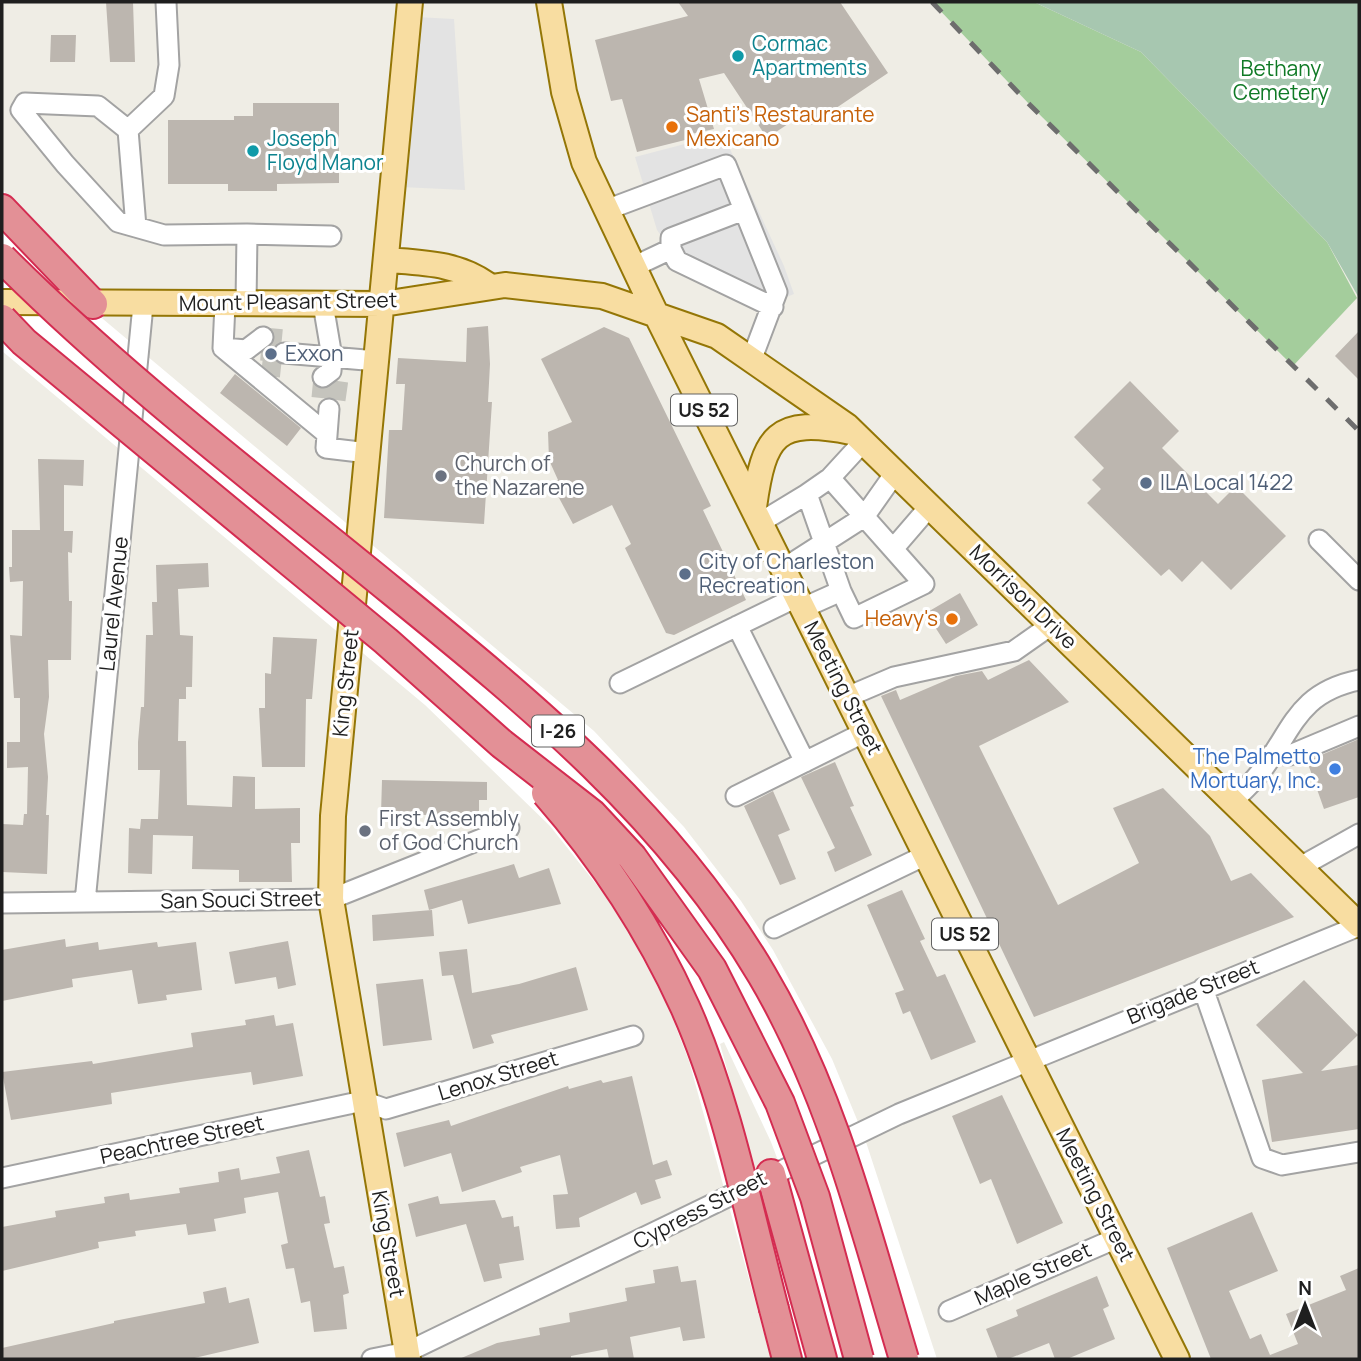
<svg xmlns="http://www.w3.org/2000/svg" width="1361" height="1361" viewBox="0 0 1361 1361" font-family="Manrope,sans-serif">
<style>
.forest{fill:#a4cd9c}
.cemetery{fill:#a7c7b0}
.parking{fill:#e3e3e3}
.pier{fill:#fff}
.building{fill:#bcb6af}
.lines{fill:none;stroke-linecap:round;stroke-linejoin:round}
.minor-tunnel{stroke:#c5c4bd;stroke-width:19;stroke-dasharray:19 10;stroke-linecap:butt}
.minor-casing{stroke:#a3a3a3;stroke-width:23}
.major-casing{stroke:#947606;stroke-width:28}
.highway-casing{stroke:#d42c51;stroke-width:32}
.minor{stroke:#fff;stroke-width:19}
.major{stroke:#f8dda1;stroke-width:24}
.highway{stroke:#e39096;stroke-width:28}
.rail{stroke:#6d6d6d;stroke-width:5;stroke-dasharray:14 14;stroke-linecap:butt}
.highway-bridge-casing{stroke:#d42c51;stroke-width:32;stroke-linecap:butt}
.highway-bridge{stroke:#e39096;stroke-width:28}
.culture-dot{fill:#0f9aa8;stroke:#fff;stroke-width:2.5}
.food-dot{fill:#e8710a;stroke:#fff;stroke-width:2.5}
.service-dot{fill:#5c6f8a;stroke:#fff;stroke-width:2.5}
.worship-dot{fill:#6b7280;stroke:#fff;stroke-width:2.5}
.shop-dot{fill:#3f7fe0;stroke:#fff;stroke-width:2.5}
.labels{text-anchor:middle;stroke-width:6;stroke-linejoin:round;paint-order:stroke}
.shield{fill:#fff;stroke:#626262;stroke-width:2}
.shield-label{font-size:19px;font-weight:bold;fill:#1f1f1f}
.culture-label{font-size:21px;fill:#0d838f;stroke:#fff;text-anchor:start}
.park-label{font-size:21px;fill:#107a26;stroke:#fff}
.food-label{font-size:21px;fill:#c56008;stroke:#fff;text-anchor:start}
.street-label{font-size:21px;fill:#1f1f1f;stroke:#fff}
.service-label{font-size:21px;fill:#4e5e75;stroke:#fff;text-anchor:start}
.worship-label{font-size:21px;fill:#5b616d;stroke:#fff;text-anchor:start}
.shop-label{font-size:21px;fill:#366cbe;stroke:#fff;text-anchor:end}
</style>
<rect width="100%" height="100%" fill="#efede5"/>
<path class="forest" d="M932 2H1034L1141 52 1327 242 1357 298 1293 366 1030 105Z"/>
<path class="cemetery" d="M1034 2H1359V298L1327 242 1141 52Z"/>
<path class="parking" d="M415 17 454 19 465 190 401 187Z
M723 134 784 266 794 294 759 308 690 277 657 230 635 157Z"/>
<path class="pier" d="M2 189 39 229 47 272 594 731 684 827 741 901 773 950 832 1059 865 1139 937 1359H837L796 1208 771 1142 724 1042 720 1044 807 1359H771L689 1061 667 1004 630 935 604 894 550 826 425 705 2 351Z"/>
<path class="building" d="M106 2H133L135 62H110Z
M678 2H840L888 73 811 125 803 114 767 138 724 73 699 79 714 129 691 134 693 138 637 152 622 99 611 101 595 40 688 16Z
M51 35H76L75 62H50Z
M253 103H339V183L277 184V191H228V184H168V120H234V116H253Z
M488 326 490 364 488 402H492L484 524 384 518 389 430H402L405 384H396L398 358 466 362 467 328Z
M604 327 629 338 711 506 703 510 746 600 674 635 666 633 625 548 631 544 612 505 573 524 551 483 558 480 549 460 548 432 572 422 541 359Z
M1359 331V380L1335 356Z
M235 374 301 428 287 446 220 393Z
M1130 381 1179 431 1162 448 1218 504 1236 486 1286 536 1231 590 1202 561 1182 582 1169 569 1161 576 1087 503 1101 489 1092 480 1104 468 1074 437Z
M38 459 84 460 83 486 64 485V531H73L72 553 68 552 69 601H72L71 660H48L49 697 44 734 48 777 46 815H49L47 874 2 872V824L23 825 24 814H27L28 767 7 768V742H20V698H14L10 635 22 636 23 581 10 582 9 567H12V530H40Z
M208 563 209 587 178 589 180 635 193 636 192 687H186V699H179L178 741H186L187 805 232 807 233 776 255 777V809L300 808V843H291L292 882H239V870L192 869 193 836 153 835 152 874 128 873 129 828 140 829 141 819H158L160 770H138V742L141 707H144L146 635H153L152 602H157L156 565Z
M960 593 978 625 946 644 926 613Z
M273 637 317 639 312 699H306L305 767H262L259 708H265V673L271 674Z
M1029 660 1069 702 979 746 1058 905 1139 863 1113 808 1163 788 1210 836 1231 881 1251 873 1294 917 1034 1017 881 696 896 690 900 700 956 676 982 671 988 680Z
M1359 739V797L1324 809 1307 761Z
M835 762 854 806 850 807 872 855 835 872 827 852 835 848 801 777Z
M382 780 487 782V800H479V816L381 814Z
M773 791 790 830 778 835 796 879 780 885 744 806Z
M514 864 519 878 549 868 561 904 468 924 462 900 429 910 424 890Z
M902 890 925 939 920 941 937 977 945 974 976 1042 931 1060 910 1011 903 1014 895 993 904 990 867 905Z
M432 910 434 936 373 941 372 915Z
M65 939 66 947 98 942 99 950 157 942 158 947 196 942 202 990 166 995 167 1000 138 1004 132 970 72 979 73 987 2 1001V950Z
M288 941 296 985 278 989 276 977 235 984 229 952Z
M467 949 472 993 519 984 576 967 588 1010 491 1035 494 1043 473 1049 453 975 442 976 439 952Z
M423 979 432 1040 383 1046 376 984Z
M1304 980 1358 1035 1321 1071 1359 1065V1129L1272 1142 1262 1080 1303 1073 1256 1025Z
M274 1015 276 1026 293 1023 303 1076 253 1085 251 1072 187 1081 111 1093 112 1104 11 1120 2 1072 92 1061 93 1064 193 1047 191 1033 246 1025 245 1020Z
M632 1076 653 1165 667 1160 672 1175 655 1180 661 1198 641 1205 636 1192 579 1218 580 1227 556 1229 553 1195 568 1194 560 1155 520 1167 522 1172 462 1192 451 1153 404 1167 396 1133 449 1120 451 1126 568 1086 569 1089 601 1080 603 1083Z
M1002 1095 1063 1223 1017 1244 991 1179 980 1184 952 1116Z
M309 1150 320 1197 325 1196 330 1223 324 1224 334 1268 344 1266 349 1293 343 1295 347 1329 314 1332 310 1301 301 1303 294 1268 286 1269 281 1245 288 1243 278 1192 244 1198 246 1213 214 1219 216 1231 188 1235 186 1224 135 1231 136 1236 98 1242 99 1248 2 1271V1227L56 1217 55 1211 105 1203 104 1197 129 1193 130 1200 180 1193 179 1188 219 1182 218 1172 239 1168 241 1180 280 1173 276 1157Z
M438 1196 440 1204 495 1200 502 1218 513 1216 514 1227 519 1226 524 1260 499 1264 502 1278 484 1282 466 1224 416 1237 408 1204Z
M1252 1212 1278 1271 1229 1291 1250 1339 1261 1334 1270 1355 1298 1344 1286 1314 1346 1290 1340 1276 1359 1268V1359H1211L1167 1248Z
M678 1266 681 1282 696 1280 705 1338 683 1341 680 1327 630 1337 634 1359H609L607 1349 571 1356V1359H459L497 1343 540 1335 539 1328 570 1322 569 1313 627 1301 625 1288 655 1283 653 1270Z
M1097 1276 1109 1306 1103 1309 1115 1339 1067 1359H1055L1049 1343 1008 1359H998L986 1329 1018 1316 1016 1310Z
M226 1287 229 1303 249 1298 259 1343 190 1359H2V1348L114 1323V1321L205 1303 203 1292Z"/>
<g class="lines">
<path class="minor-tunnel" d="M263 337 284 339
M261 351 284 353
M262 366 281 368
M321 398 323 377
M336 400 339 379"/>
<g class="minor-casing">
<path id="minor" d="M166 2 169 65 164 96 128 130 98 106 25 103 21 110 65 164 118 222 164 235 247 234 246 304
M128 130 136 227
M606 210 726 165 777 292 752 358
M247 234 331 236
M671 249 677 261 773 307
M633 267 671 249V238L744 210
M225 304 223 348 246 350 263 337
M323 304 332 357 331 371 323 377
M223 348 327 434
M284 353 377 361
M329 409 326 448 368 453
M830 478 863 442
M761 522 807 494
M1319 540 1359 580
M893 549 930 506
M783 569 864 517 895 473
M803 608 841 591 854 618 924 584 830 478 807 494 841 591
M737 626 805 762
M620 683 797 597
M847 697 894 677 1014 651 1051 625
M1272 754 1290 755 1359 726
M736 796 865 732
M1232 802C1241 793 1251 784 1259 774 1293 731 1296 693 1359 680
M1300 867 1359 834
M85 902 143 305
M2 903 331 899 509 828
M774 928 926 855
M1203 988 1262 1158 1282 1165 1359 1152
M2 1178 363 1101 386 1109 633 1036
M949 1311 1117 1238
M372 1359 407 1352 899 1114 1359 926"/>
</g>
<g class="major-casing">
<path id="major" d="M549 2 564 92 584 162 655 312 1177 1359
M387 260C424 263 457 263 488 285
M2 302 383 304 505 285 602 296 717 336 847 426 1359 925
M754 507C764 435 776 417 851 432
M408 1359 331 899 333 816 410 2"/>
</g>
<g class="highway-casing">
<path id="highway" d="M2 209 93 304
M771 1174 822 1359
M774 1309 787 1359"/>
</g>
<use href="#minor" class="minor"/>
<use href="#major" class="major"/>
<use href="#highway" class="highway"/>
<path class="rail" d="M932 2 1030 105 1359 431"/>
<g class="highway-bridge-casing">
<path id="highway-bridge" d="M2 258C123 379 260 483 392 591 532 705 669 817 762 975 832 1093 865 1229 904 1359
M2 319 24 342 386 641 502 744 592 814 632 857 712 969 780 1103 815 1197 859 1359
M546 793C602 857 650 930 685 1007 727 1101 748 1210 774 1309"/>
</g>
<use href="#highway-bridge" class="highway-bridge"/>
</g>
<g class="culture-dot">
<circle cx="738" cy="56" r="7"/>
<circle cx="253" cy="151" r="7"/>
</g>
<g class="food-dot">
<circle cx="672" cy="127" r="7"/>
<circle cx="952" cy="619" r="7"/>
</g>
<g class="service-dot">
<circle cx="271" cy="354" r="7"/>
<circle cx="1146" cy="483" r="7"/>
<circle cx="685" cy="574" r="7"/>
</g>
<g class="worship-dot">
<circle cx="441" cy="476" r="7"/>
<circle cx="365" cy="831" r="7"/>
</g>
<circle class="shop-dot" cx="1335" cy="769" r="7"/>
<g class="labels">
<g class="shield">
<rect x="671" y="394.5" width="66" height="31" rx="5"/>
<rect x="532" y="715.5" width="52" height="31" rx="5"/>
<rect x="932" y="918.5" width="66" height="31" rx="5"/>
</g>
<g class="shield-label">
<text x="704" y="417">US 52</text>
<text x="558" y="738">I-26</text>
<text x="965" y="941">US 52</text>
</g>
<g class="culture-label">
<text x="752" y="51">Cormac<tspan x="752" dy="24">Apartments</tspan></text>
<text x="267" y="146">Joseph<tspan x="267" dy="24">Floyd Manor</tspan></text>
</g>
<g class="park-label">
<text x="1281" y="76">Bethany<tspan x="1281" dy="24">Cemetery</tspan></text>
</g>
<g class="food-label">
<text x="686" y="122">Santi's Restaurante<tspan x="686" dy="24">Mexicano</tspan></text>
<text x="938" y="626" text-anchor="end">Heavy's</text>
</g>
<g class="street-label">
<text transform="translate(288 302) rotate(-1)" y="7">Mount Pleasant Street</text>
<text transform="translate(1023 597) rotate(44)" y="7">Morrison Drive</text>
<text transform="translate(114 604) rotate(-84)" y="7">Laurel Avenue</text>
<text transform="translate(346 683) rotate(-84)" y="7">King Street</text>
<text transform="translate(843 688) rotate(63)" y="7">Meeting Street</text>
<text transform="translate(241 900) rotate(-1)" y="7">San Souci Street</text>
<text transform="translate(1193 992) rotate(-22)" y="7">Brigade Street</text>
<text transform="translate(498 1076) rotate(-17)" y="7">Lenox Street</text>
<text transform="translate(182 1140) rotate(-12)" y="7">Peachtree Street</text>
<text transform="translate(1095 1195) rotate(63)" y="7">Meeting Street</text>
<text transform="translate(700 1210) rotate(-27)" y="7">Cypress Street</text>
<text transform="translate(388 1244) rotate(80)" y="7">King Street</text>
<text transform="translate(1033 1274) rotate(-24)" y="7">Maple Street</text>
</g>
<g class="service-label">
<text x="285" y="361">Exxon</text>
<text x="1160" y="490">ILA Local 1422</text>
<text x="699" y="569">City of Charleston<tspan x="699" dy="24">Recreation</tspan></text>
</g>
<g class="worship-label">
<text x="455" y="471">Church of<tspan x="455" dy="24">the Nazarene</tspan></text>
<text x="379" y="826">First Assembly<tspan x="379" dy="24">of God Church</tspan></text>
</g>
<g class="shop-label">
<text x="1321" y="764">The Palmetto<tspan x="1321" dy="24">Mortuary, Inc.</tspan></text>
</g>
</g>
<rect width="1361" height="1361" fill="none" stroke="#1f1f1f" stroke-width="7"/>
<g transform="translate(1305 1305)" stroke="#ffffff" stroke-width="5" paint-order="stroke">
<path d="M0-5L12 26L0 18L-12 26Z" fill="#1f1f1f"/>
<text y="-10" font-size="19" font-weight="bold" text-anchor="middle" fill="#1f1f1f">N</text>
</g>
</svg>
